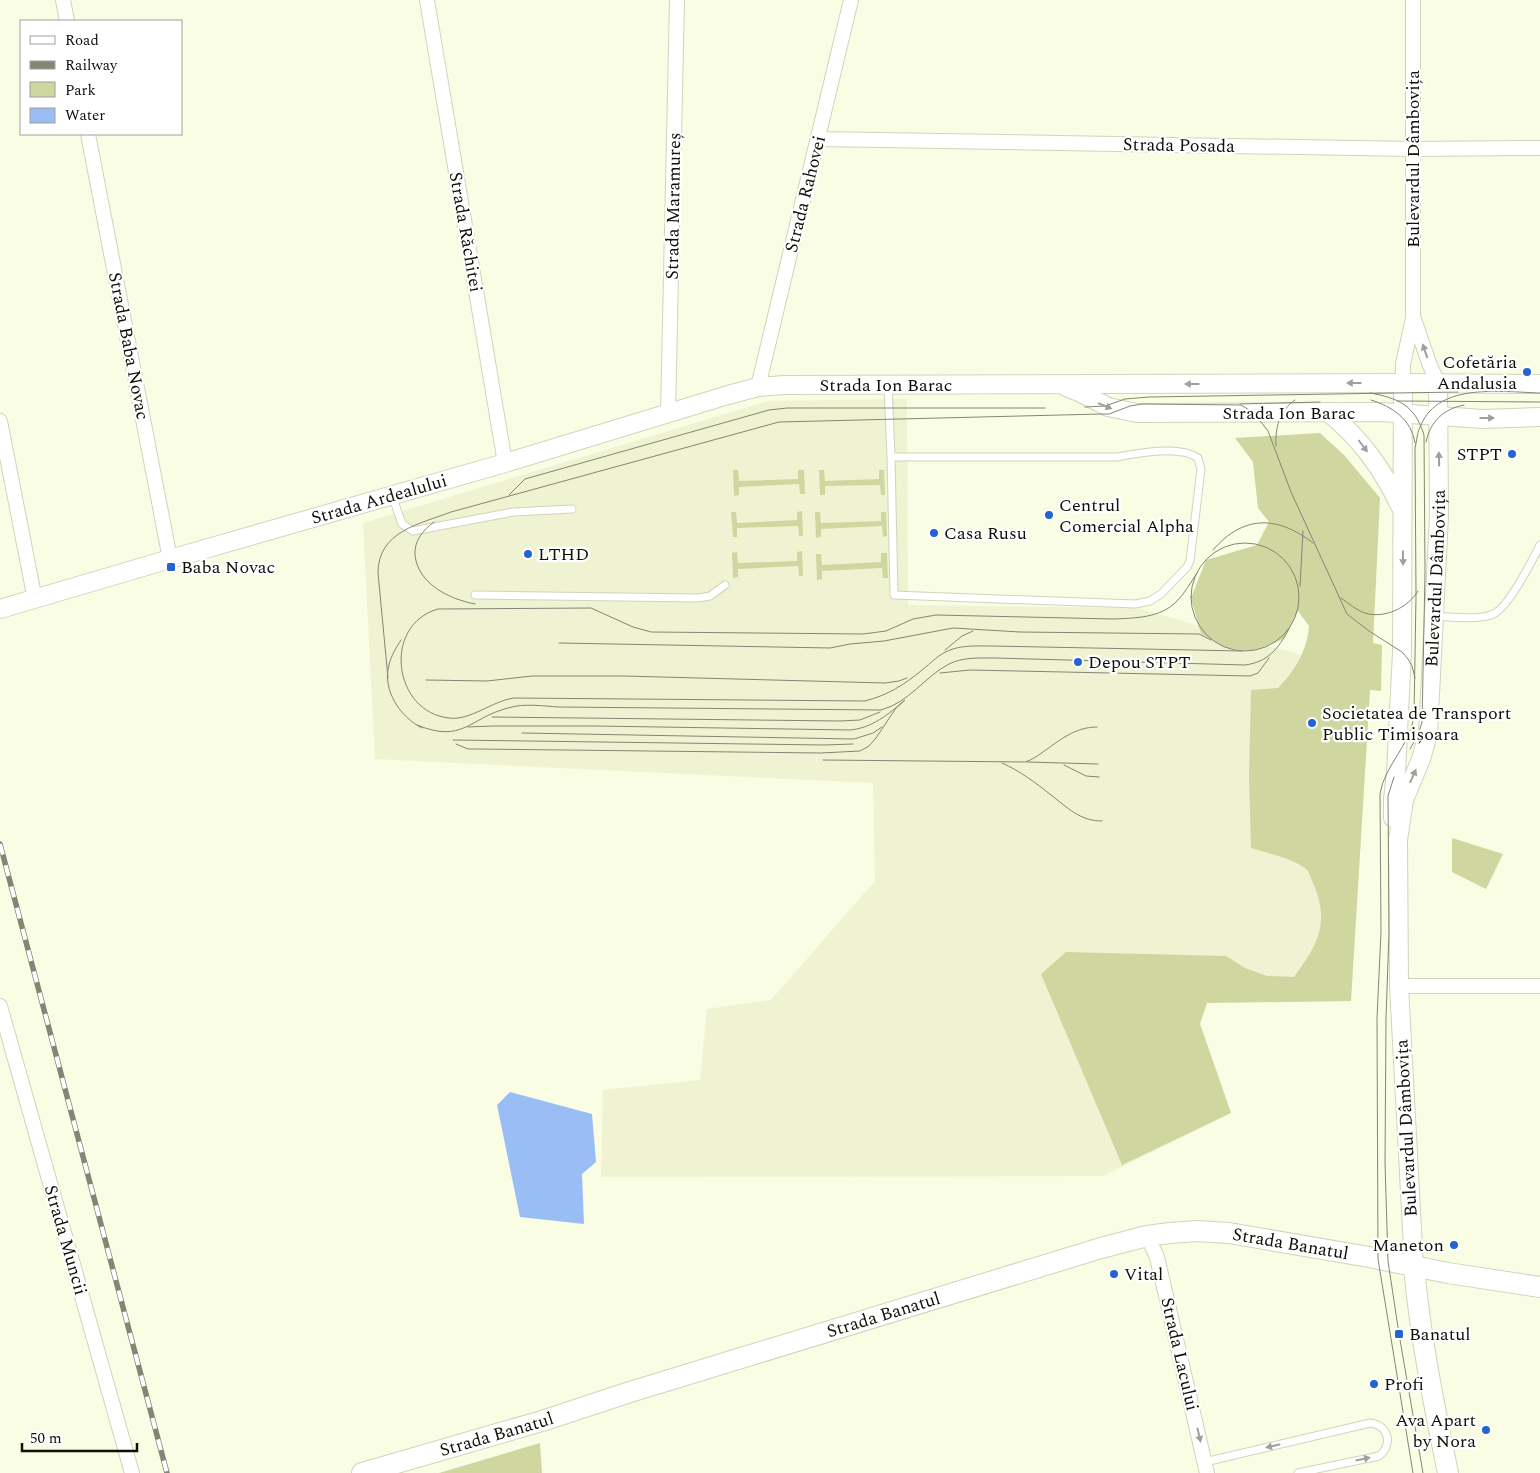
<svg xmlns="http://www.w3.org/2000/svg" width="1540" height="1473" viewBox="0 0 1540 1473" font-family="Spectral,serif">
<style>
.built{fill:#eff3d2}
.green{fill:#cfd6a0}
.water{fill:#9bbdf5}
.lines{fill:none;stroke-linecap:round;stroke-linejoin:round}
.service-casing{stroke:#d1d4bb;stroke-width:9}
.minor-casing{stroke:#d1d4bb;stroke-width:16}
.tertiary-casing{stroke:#d1d4bb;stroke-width:20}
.secondary-casing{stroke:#d1d4bb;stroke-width:22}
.service{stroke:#fff;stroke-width:7}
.minor{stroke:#fff;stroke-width:14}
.tertiary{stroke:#fff;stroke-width:18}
.secondary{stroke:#fff;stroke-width:20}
.tram{stroke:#848675;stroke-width:1}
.rail-casing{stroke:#848675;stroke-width:5.5}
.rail{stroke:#fff;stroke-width:4;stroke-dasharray:11;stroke-linecap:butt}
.oneway{fill:#9f9f9c}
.poi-dot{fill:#2464d0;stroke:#fff;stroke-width:2}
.labels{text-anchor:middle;stroke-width:4.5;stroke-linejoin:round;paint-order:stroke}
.street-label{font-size:18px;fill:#0e0f07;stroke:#fff}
.poi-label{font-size:18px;fill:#0e0f07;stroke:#fff;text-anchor:start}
</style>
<rect width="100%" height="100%" fill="#f9fde3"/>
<path class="built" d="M907 399 908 605 1137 608 1371 675 1351 1001 1207 1003 1200 1024 1231 1113 1103 1176 601 1177 603 1090 700 1080 707 1009 771 1000 875 881 873 783 375 759 363 523 768 401Z"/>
<path class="green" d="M1320 433 1345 456 1380 498 1373 643 1382 645 1381 691 1370 690 1351 1001 1207 1003 1200 1024 1231 1113 1122 1165 1041 974 1066 952 1226 956 1245 968 1267 976 1294 977C1317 946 1330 924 1314 885 1312 881 1310 875 1308 871 1299 860 1264 852 1251 848L1249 775 1251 690 1278 688C1295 671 1307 651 1309 626L1298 611 1284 639 1252 651 1226 648 1201 634 1191 598 1206 560 1257 545 1269 522 1258 508 1253 462 1235 438Z
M733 470H738L739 481 798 479V470H804L805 494H800L799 484 739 487V495L734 496Z
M819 470H824L825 481 879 479V470H884L885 495H881L880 485 825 486V495H820Z
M802 511 803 536H799L798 526 737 528V537H733L731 512H736L737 523 797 520V512Z
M815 512H820L821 523 881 521V512H886L887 536 883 537 882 526 821 529V537L816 538Z
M802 551 803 576H799L798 566 738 569V577L733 578 732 553 737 552 738 563 797 561V552Z
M881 553H887L888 578H883L882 568 822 571V579L817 580 816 554H821L822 565 881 562Z
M1452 838 1503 854 1486 889 1452 872Z
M540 1443 542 1473H439Z"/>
<path class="water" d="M510 1092 592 1114 596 1162 582 1174 584 1224 520 1217 497 1105Z"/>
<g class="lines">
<g class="service-casing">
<path id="service" d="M888 385 891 457 894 595 1135 604 1150 601 1161 594 1187 567 1190 561 1201 469 1198 458C1180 445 1138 453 1117 457H891
M392 495 402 524 413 531 513 512 572 509
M475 595 698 598 710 596 725 585
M1435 616C1453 617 1474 620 1491 615 1507 611 1532 561 1540 545
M1205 1462 1370 1423C1389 1425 1393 1445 1379 1456L1298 1473"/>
</g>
<g class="minor-casing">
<path id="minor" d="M63 0 67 21
M427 0 505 463
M88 134 170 559
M818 139 1412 149 1540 148
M1414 319 1429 363 1438 383
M1403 383V364L1413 318V0
M758 387 851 0
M668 413 677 0
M0 421 35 600
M1399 986H1540
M0 1006 132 1473
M1147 1236 1157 1257 1207 1473"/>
</g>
<g class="tertiary-casing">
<g id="tertiary">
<path d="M1066 387 1081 393 1108 407 1137 413 1381 412 1483 419 1540 417"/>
<path d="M1328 412C1361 439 1382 468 1400 506"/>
<path d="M0 609 170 559 505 463 728 395 758 387 784 385 1403 383 1540 384"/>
<path d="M1393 818V799L1396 773 1402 652 1403 383"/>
<path id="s1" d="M1414 1267 1399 986 1398 840 1404 800 1421 759 1428 734 1439 516 1438 383"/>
</g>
</g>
<g class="secondary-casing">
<g id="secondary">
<path d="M1414 1267C1420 1336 1434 1405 1448 1473"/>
<path id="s2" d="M362 1473 542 1421 630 1392 1101 1248 1147 1236 1170 1233 1197 1231 1229 1233 1369 1257 1448 1273 1540 1287"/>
</g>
</g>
<use href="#service" class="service"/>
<use href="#minor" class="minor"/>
<use href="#tertiary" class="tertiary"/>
<use href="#secondary" class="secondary"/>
<path class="tram" d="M1370 393C1398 398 1415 405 1424 435L1425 573 1422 722 1418 735 1410 749
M1371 400C1393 407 1411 419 1415 443
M1397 401 1540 402
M1240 404 1320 402
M1085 407 1105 406 1125 399 1149 397 1458 392
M1426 442C1430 422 1443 409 1464 405
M1276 446C1275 428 1279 411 1295 400
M509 495 525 479 769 410 787 408H1045
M434 522C423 530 414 541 415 555 418 584 449 599 475 604
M1191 597a54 54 0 1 1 108 0a54 54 0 1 1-108 0Z
M1213 550C1243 515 1277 515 1313 543
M1197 573C1191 582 1185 593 1177 601 1161 618 1135 618 1114 619L936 615 913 619 886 631 863 634 651 632 633 627 591 608 438 609C382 625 393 712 449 718 470 721 492 701 514 698L865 701C888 695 904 685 922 670 931 663 939 654 950 650 963 645 978 646 992 646L1242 651
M1300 586 1303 531
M1341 598C1348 603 1356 610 1365 613 1384 619 1408 608 1418 591
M401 640C396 648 391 656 389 665 382 690 400 717 422 728
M559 643 830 648 850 644 884 641 953 628 1020 632 1199 634 1211 640
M945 650 962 636 973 631
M940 673 970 670 1250 676 1258 673 1269 658
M388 678 378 573C378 531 420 524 451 512L779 422 1101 414H1109L1130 406 1142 404 1241 405 1254 413 1268 431 1291 492 1347 614 1369 631 1402 652 1408 659 1412 666 1415 678
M426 680 487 681 532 676H624L885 683 899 681 907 678
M492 717 840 721 860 720 880 712
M417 725C463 744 469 718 508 708 524 703 542 706 559 707L881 710C910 702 924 677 949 664 963 657 979 658 995 658L1245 665C1268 662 1278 649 1289 629
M522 733 854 739 873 733 882 727
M453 740 824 745 853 744
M456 744 468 749H477L821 753 860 751 869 746 876 738 896 708 905 700C889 714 872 728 850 730L596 726H492L468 727
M823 760 1025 762C1032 760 1037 756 1043 752 1060 740 1075 727 1097 727
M1027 762 1098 764
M1002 763C1020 771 1036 783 1051 795 1068 808 1080 821 1102 821
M1064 765 1086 776 1099 777
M1394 777 1388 796 1389 933 1386 1018 1385 1163 1388 1261 1399 1334 1423 1473
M1413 1473 1378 1259 1377 1018 1381 932 1380 794C1384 766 1410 746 1414 716L1416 595 1415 448C1417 440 1417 432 1421 425 1439 382 1502 392 1540 393"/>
<g class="rail-casing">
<path id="rail" d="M0 844 167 1473"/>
</g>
<use href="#rail" class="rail"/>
</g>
<defs><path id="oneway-solid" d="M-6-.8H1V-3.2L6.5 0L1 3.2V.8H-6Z" transform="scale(1.25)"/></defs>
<g class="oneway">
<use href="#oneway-solid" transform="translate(1425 351) rotate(-109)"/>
<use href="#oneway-solid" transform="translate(1354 383) rotate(180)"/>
<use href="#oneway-solid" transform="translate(1192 384) rotate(180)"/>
<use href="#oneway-solid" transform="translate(1105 406) rotate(22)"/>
<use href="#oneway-solid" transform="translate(1487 418)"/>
<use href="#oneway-solid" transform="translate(1363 446) rotate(53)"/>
<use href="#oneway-solid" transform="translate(1439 459) rotate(-91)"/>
<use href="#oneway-solid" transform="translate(1403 558) rotate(89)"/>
<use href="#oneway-solid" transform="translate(1413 776) rotate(-66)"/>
<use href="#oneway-solid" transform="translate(1199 1435) rotate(77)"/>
<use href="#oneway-solid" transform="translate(1273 1446) rotate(167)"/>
<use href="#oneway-solid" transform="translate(1363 1459) rotate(-12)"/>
</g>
<g class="poi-dot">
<circle cx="1527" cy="372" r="5"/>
<circle cx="1512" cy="454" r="5"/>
<circle cx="1049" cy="515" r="5"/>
<circle cx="934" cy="533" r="5"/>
<circle cx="528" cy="554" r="5"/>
<rect x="166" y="562" width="10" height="10" rx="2.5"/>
<circle cx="1078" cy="662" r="5"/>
<circle cx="1312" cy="723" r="5"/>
<circle cx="1454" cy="1245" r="5"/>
<circle cx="1114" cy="1274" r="5"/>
<rect x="1394" y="1329" width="10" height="10" rx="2.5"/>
<circle cx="1374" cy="1384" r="5"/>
<circle cx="1486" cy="1430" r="5"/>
</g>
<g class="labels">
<g class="street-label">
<text transform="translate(1179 145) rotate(1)" y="6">Strada Posada</text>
<text transform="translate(1413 159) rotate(-90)" y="6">Bulevardul Dâmbovița</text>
<text transform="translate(805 194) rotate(-76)" y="6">Strada Rahovei</text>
<text transform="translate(673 206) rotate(-89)" y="6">Strada Maramureș</text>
<text transform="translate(466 232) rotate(80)" y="6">Strada Răchitei</text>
<text transform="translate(129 346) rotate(79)" y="6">Strada Baba Novac</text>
<text x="886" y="391">Strada Ion Barac</text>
<text x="1289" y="419">Strada Ion Barac</text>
<text transform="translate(379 499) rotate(-16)" y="6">Strada Ardealului</text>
<text dy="6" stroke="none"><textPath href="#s1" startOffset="694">Bulevardul Dâmbovița</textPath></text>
<text transform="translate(1406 1128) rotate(-93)" y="6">Bulevardul Dâmbovița</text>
<text transform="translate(66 1240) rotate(74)" y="6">Strada Muncii</text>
<text dy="6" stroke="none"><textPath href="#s2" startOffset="965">Strada Banatul</textPath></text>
<text dy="6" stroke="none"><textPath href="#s2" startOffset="545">Strada Banatul</textPath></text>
<text transform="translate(1180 1354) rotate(77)" y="6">Strada Lacului</text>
<text dy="6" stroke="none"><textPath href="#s2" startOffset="140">Strada Banatul</textPath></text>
</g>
<g class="poi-label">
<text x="1517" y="368" text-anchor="end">Cofetăria<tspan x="1517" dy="21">Andalusia</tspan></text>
<text x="1502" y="460" text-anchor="end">STPT</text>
<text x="1059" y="511">Centrul<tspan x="1059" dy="21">Comercial Alpha</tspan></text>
<text x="944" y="539">Casa Rusu</text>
<text x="538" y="560">LTHD</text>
<text x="181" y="573">Baba Novac</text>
<text x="1088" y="668">Depou STPT</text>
<text x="1322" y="719">Societatea de Transport<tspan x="1322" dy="21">Public Timișoara</tspan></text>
<text x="1444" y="1251" text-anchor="end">Maneton</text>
<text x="1124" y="1280">Vital</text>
<text x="1409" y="1340">Banatul</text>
<text x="1384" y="1390">Profi</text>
<text x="1476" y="1426" text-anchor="end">Ava Apart<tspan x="1476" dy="21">by Nora</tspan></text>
</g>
</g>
<rect x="20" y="20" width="162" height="115" fill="#ffffff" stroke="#9f9f9c"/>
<rect x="30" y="36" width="25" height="8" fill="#ffffff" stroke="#9f9f9c"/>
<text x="65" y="45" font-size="15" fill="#0e0f07">Road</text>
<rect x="30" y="61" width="25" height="8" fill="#848675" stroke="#9f9f9c"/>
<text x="65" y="70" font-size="15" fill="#0e0f07">Railway</text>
<rect x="30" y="82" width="25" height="15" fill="#cfd6a0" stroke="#9f9f9c"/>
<text x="65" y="95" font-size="15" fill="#0e0f07">Park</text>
<rect x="30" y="108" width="25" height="15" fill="#9bbdf5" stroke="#9f9f9c"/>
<text x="65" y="120" font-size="15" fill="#0e0f07">Water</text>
<path d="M22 1443v8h115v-8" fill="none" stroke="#0e0f07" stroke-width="2.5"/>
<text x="30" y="1443" font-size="15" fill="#0e0f07" stroke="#ffffff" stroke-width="4" paint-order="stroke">50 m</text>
</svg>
